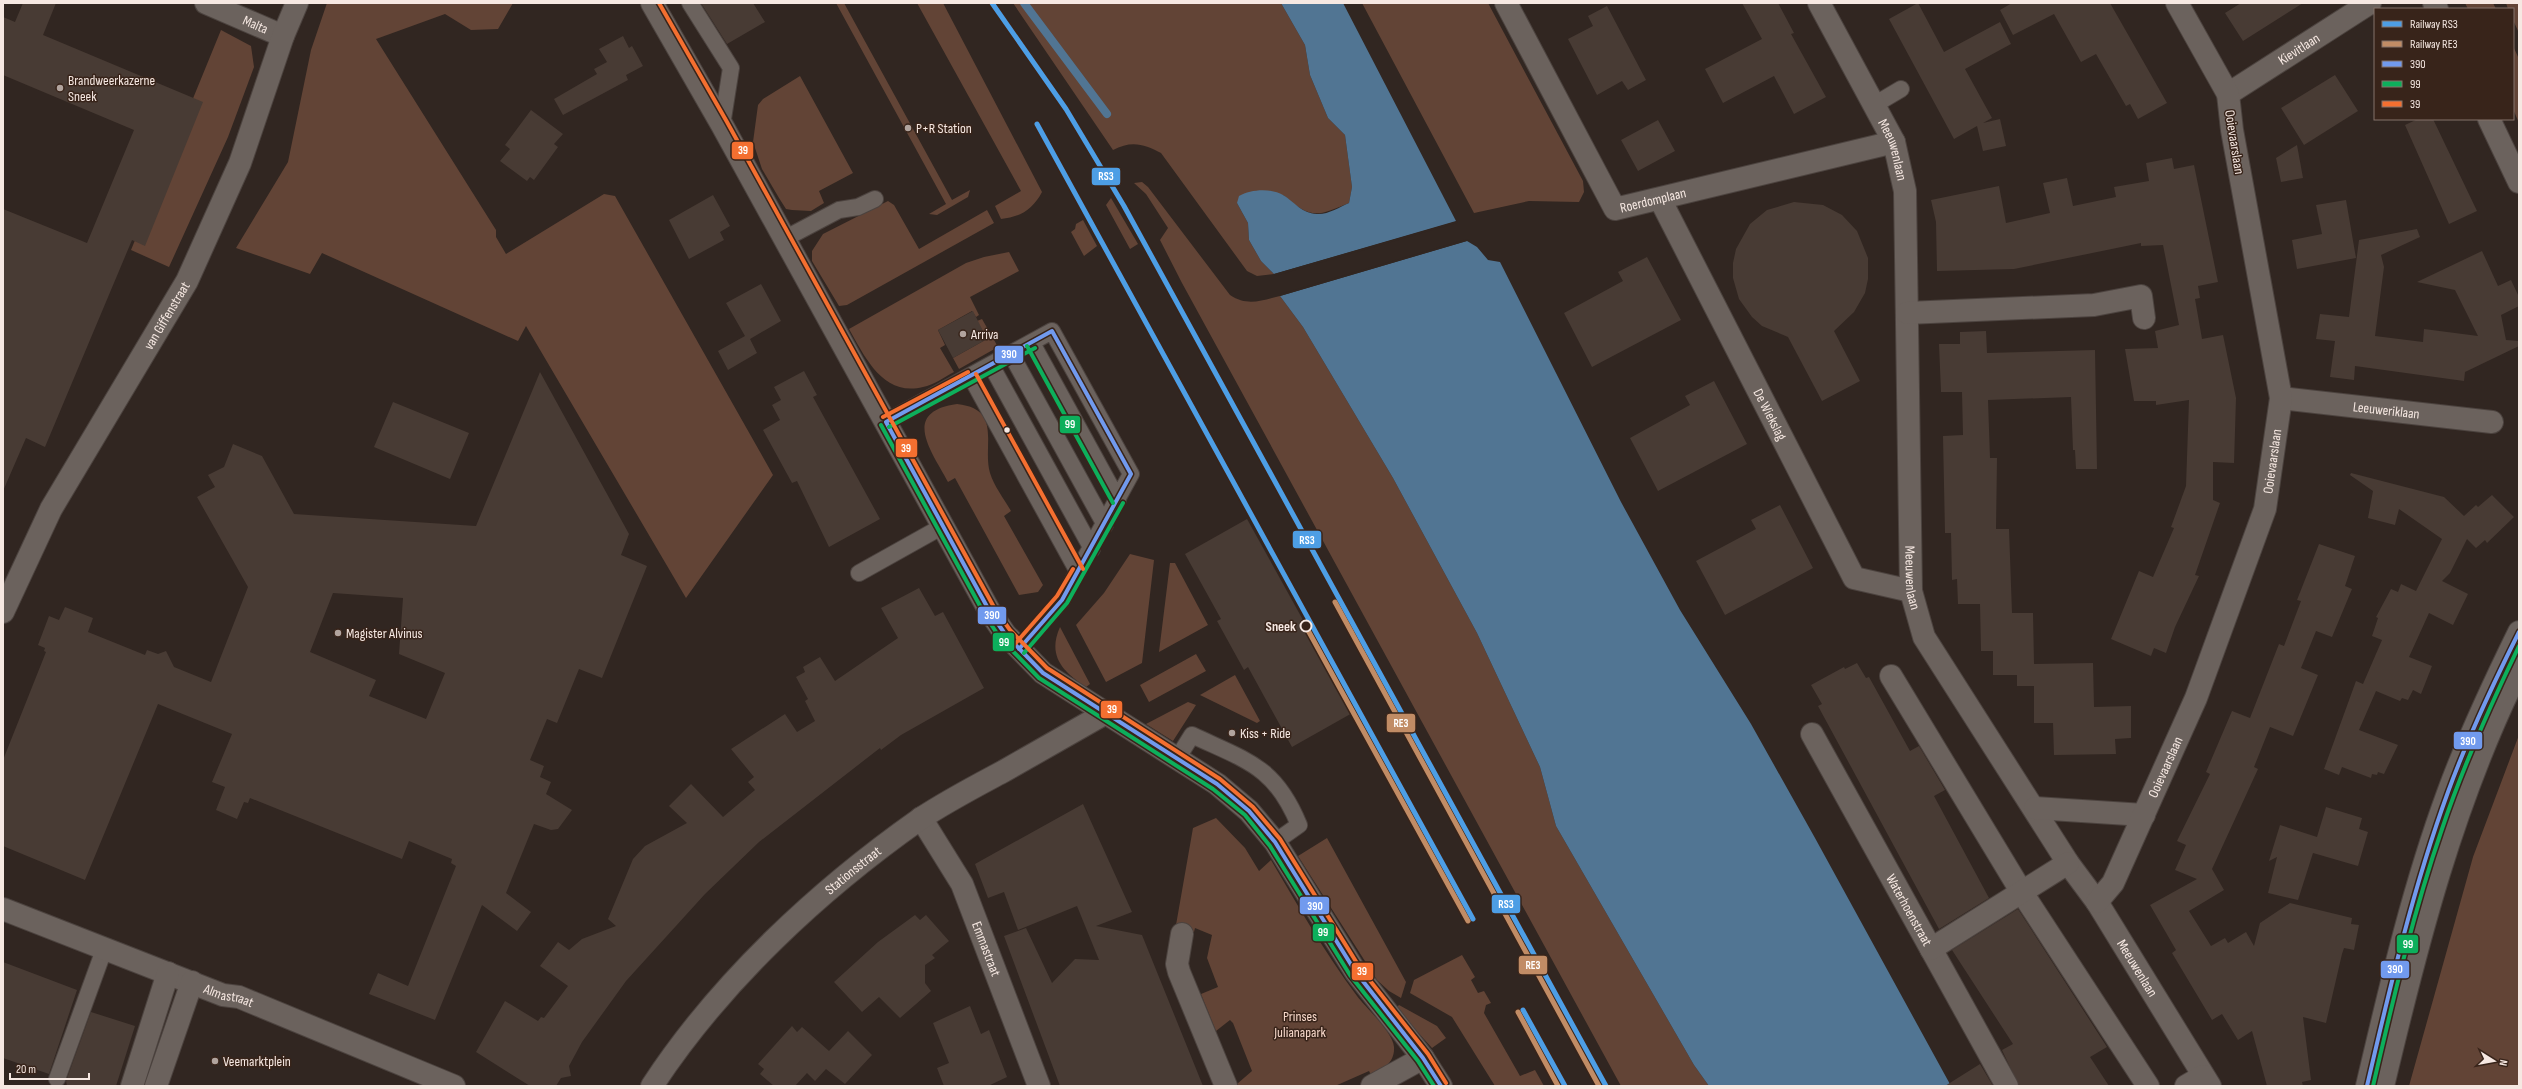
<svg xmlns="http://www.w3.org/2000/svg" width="2522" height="1089" viewBox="0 0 2522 1089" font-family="'Sofia Sans Condensed',sans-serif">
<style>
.green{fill:#624436}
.water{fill:#517593}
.pier{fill:#312621}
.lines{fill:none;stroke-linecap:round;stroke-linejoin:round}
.stream{stroke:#517593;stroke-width:8}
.building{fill:#483b34;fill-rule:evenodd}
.service-casing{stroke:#4c433f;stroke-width:18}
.minor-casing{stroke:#4c433f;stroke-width:24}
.secondary-casing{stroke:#4c433f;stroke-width:24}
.service{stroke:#6b625d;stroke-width:16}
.minor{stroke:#6b625d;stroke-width:22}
.secondary{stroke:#6b625d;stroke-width:22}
.bus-1-casing{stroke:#38241a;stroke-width:7}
.bus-2-casing{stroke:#38241a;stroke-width:7}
.bus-3-casing{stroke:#38241a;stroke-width:7}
.bus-1{stroke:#719aee;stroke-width:4}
.bus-2{stroke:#0daf5c;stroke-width:4}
.bus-3{stroke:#f46f30;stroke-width:4}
.rail-1-casing{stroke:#38241a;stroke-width:8}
.rail-2-casing{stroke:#38241a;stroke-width:8}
.rail-1{stroke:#4d9ee5;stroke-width:5}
.rail-2{stroke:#c18c65;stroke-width:5}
.poi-dot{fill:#b1a49e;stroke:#38241a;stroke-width:1.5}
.bus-dot{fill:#f6e8e2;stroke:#38241a;stroke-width:1.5}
.stop-dot{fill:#38241a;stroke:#f6e8e2;stroke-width:2}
.labels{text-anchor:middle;stroke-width:3;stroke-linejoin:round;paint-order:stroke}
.street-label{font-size:14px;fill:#f6e8e2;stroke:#38241a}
.poi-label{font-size:14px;fill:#f6e8e2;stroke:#38241a;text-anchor:start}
.stop-label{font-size:14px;font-weight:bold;fill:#f6e8e2;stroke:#38241a;text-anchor:end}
.park-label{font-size:14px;fill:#fadbcd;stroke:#38241a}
.line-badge{stroke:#38241a;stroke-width:1.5}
.badge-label{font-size:11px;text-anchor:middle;font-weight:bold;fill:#fff}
</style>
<rect width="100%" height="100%" fill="#312621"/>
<path class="green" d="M327 3H513L498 29 471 30 445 14 376 39 496 230V237L506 254 604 194 615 196 773 475 686 598 526 326 518 341 322 253 310 274 236 248 288 162 311 50Z
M836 3H844L952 200 970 190 968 197 937 215 929 214 946 204Z
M917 3H943L1042 192C1033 209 1021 217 1001 219L995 206 1021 191Z
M1013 3H1281L1305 45 1310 75 1328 118 1345 135 1352 187 1349 203C1316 217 1311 219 1283 195L1237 203 1248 223 1249 240 1261 261 1274 274 1257 276 1247 271 1161 153C1145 144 1131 140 1113 150Z
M1362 3H1488L1583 181 1584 192 1579 202 1529 201 1474 213Z
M2465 3H2493L2496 9H2468Z
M2506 3H2519V33L2513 20V9H2508Z
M221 30 251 46 254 67 228 137 169 267 131 250Z
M2513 46 2519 59V123L2513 109Z
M800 76 853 173 819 191 824 203 811 211 792 210 786 209 779 198 762 169 753 142 758 105 763 99Z
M1142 182 1148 187 1230 295C1248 307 1262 300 1280 296L1303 327 1393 478 1477 633 1540 767 1556 826 1694 1065 1709 1086H1621L1182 283 1160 240 1168 228 1146 194 1134 183Z
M1111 198 1138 244 1130 249 1106 205Z
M888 201 894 205 919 249 987 210 994 223 847 305 839 306 812 261V251L823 234Z
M1083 220 1097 246 1084 256 1071 232 1075 229 1076 224Z
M1009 252 1019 271 970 297 979 315 976 317 972 311 938 330 945 345 940 348 954 372C944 377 934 385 923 387 883 397 865 357 849 329L966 263 984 257Z
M982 319 998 347 959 369 953 358 987 339 977 321Z
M957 404C1003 409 982 445 990 473 994 486 1004 499 1011 511L1004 516 1043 585 1038 592 1019 595 955 478 948 482C932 452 900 412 957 404Z
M1130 554 1154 560 1142 663 1106 682 1076 625 1104 593Z
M1170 563H1175L1208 625 1159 652Z
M1060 627 1090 684 1086 687C1063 672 1047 656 1060 627Z
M1196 654 1206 671 1149 702 1140 685Z
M1235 675 1260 721 1257 723 1200 695Z
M1188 702 1196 705 1173 741 1146 724Z
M2519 735V1086H2409L2473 857Z
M1216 818 1245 848 1259 871 1271 860C1298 906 1325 953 1357 996 1366 1008 1393 1032 1394 1047 1395 1063 1383 1069 1371 1075L1369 1071 1335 1086H1238L1237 1084 1252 1071 1233 1023 1230 1020 1216 1031 1201 994 1218 987 1207 958 1212 935 1195 928 1194 932 1176 925 1193 828Z
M1327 838 1406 982 1401 998 1389 991 1377 980 1298 856Z
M1462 955 1475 977 1471 980 1478 993 1484 991 1491 1003 1486 1005 1484 1013 1520 1076 1535 1070 1544 1086H1495L1452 1017 1410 993 1414 980Z
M1399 1005 1437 1026 1446 1038 1432 1048 1396 1008Z"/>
<path class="water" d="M1281 3H1343L1456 221 1274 274 1261 261 1249 240 1248 223 1237 203 1239 196C1251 189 1271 188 1283 195 1296 203 1301 213 1317 214 1327 215 1340 207 1349 203L1352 187 1345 135 1328 118 1310 75 1305 45Z
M1467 241 1477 247 1488 260 1500 262 1621 502 1680 610 1751 724 1815 838 1951 1086H1709L1694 1065 1556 826 1540 767 1477 633 1393 478 1303 327 1280 296Z"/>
<path class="pier" d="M1458 221 1457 223 1275 276 1274 274Z
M1467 239 1470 240 1280 296V294Z"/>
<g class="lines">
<path class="stream" d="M1024 3 1107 114"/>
</g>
<path class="building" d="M23 3H56L43 35 203 102 145 246 132 240 45 447 26 438 3 491V209L87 243 134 130 3 75V17L15 22Z
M701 3H753L765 22 727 44Z
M1742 3H1778L1794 33 1791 34 1826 97 1794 114 1774 76 1723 103 1705 69 1762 39Z
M1918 3 1944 52 2000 22 2011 44 1965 69 1992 118 1983 123 2000 119 2006 146 1983 151 1977 126 1954 139 1889 19Z
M2012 3H2110L2167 103 2138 119 2130 104 2126 106 2096 54 2081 62 2054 14 2013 35 2000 10Z
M2241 3H2303L2243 41 2225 13Z
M1607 6 1646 80 1628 90 1622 81 1597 95 1568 39 1593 26 1588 16Z
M623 36 629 48 632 46 643 66 626 75 628 80 563 115 554 99 597 74 594 69 607 62 599 49Z
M2335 75 2358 111 2304 145 2281 108Z
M531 110 563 134 554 144 558 147 534 180 530 177 527 181 500 161 510 149 505 145Z
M2418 119H2433L2477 211 2449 224 2405 125Z
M1658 120 1675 151 1638 171 1621 140Z
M2297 145 2303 178 2281 182 2276 158Z
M2172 158 2174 169 2194 165 2218 282 2198 286 2200 298 2195 299 2202 339 2223 335 2236 398 2234 463 2213 462V500L2220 503 2195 575 2199 576 2175 627 2166 653 2154 648 2151 656 2111 639 2139 571 2153 577 2174 528 2171 527 2186 486 2189 400 2156 405V401H2134L2125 349 2158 348 2155 331 2179 325 2163 245 2141 246V243L2014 269 1937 271 1936 222 1931 200 1999 186 2006 223 2050 213 2043 183 2067 178 2073 206 2116 197 2114 187 2149 181 2146 163Z
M713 195 730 226 720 232 724 240 689 259 669 220Z
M2346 200 2356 258 2297 269 2292 240 2322 234 2316 205Z
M1794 202 1823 205 1842 215 1857 231 1868 258V279L1865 293 1854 312 1834 331 1860 381 1822 401 1788 337 1762 326 1752 317 1739 299 1733 278V263L1736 249 1750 224 1767 210Z
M2417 229 2420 237 2381 255 2384 267 2375 336 2423 342 2424 329 2478 336 2455 290 2417 282 2482 251 2498 286 2511 280 2519 297V306L2501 315 2506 340 2519 341V346L2465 372 2464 381 2355 366 2354 380 2330 377 2335 341 2316 339 2320 314 2349 317 2359 240Z
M1647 257 1681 320 1592 367 1564 313 1623 281 1618 272Z
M761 284 781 321 750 339 757 353 728 370 718 351 745 336 726 303Z
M973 311 987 339 953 358 938 330Z
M1986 331 1987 353 2095 350 2097 469H2076L2075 450H2073L2071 397 1988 400 1990 458H1997L1996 529H2009L2012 613H2033L2034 664 2093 663 2094 707 2131 706V738L2115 739 2116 754 2054 755 2053 723H2034V686H2017V675H1993V651H1981L1980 604H1958L1957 579 1952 580 1951 533H1945L1943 436 1963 435 1962 392H1941L1939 344H1960V332Z
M804 371 817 395 813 397 880 519 829 547 797 481 792 483 763 430 780 420 772 405 781 400 774 387Z
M540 372 629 534 621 555 647 566 602 678 579 669 557 723 547 719 530 760 544 766 540 777 551 782 546 794 572 810 558 829 551 830 534 824 506 893 531 912 517 931 482 905 435 1020 369 994 378 973 408 986 456 866 451 863 452 859 409 841 402 859 250 798 248 803 244 802 237 819 216 810 225 787 212 782 232 734 158 704 85 880 3 846V760L46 652 44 651 45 648 38 645 49 616 59 620 65 607 93 618 88 632 145 655 147 650 158 654 166 651 174 667 211 682 248 587 197 497 215 487 208 475 224 467 233 444 262 456 294 514 476 526ZM333 593 403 598 399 654 445 673 426 719 369 696 376 680 310 652Z
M1714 381 1747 444 1658 491 1630 438 1690 405 1685 396Z
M393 402 469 433 450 479 374 447Z
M2351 473 2444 497 2464 516 2476 505 2478 507 2492 495 2514 517 2487 543 2485 540 2476 548 2467 539 2450 573 2442 581 2468 594 2453 625 2429 613 2409 657 2432 666 2421 694 2413 690 2408 700 2402 698 2400 701 2376 691 2359 730 2398 745 2384 774 2378 772 2377 775 2372 774 2371 778 2342 767 2339 775 2324 769 2356 681 2363 684 2382 640 2372 636 2378 618 2376 617 2391 589 2398 592 2401 584 2416 591 2442 539 2399 509 2395 525 2368 518 2373 491 2350 475Z
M1780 505 1813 568 1725 615 1696 561 1756 529 1751 520Z
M1247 519 1354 712 1292 747 1248 667 1244 670 1217 621 1221 619 1185 554Z
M2319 544 2355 556 2345 586 2352 589 2332 637 2316 631 2301 668 2318 675 2293 736 2270 727 2254 767 2258 769 2212 869 2224 890 2189 911 2211 946 2225 938 2228 943 2246 932 2254 946 2260 923 2290 903 2352 918 2351 924 2359 925 2354 950 2344 948 2342 954 2326 1023 2303 1017 2311 1080 2302 1082 2303 1086H2267L2252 1031 2238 1040 2222 1014 2212 1020 2172 953 2176 950 2150 905 2197 879 2175 870 2186 845 2177 841 2210 774 2206 772 2232 711 2250 718 2279 644 2284 646 2301 601 2297 600Z
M919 588 935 616 943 612 984 688 901 735 881 750 880 748 759 842 705 894 626 981 582 1042 569 1066 571 1076 561 1078 556 1086H530L476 1052 505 1001 538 1021 541 1017 544 1018 568 986 540 966 558 942 569 950 582 939 616 926 608 919 633 859 645 846 687 823 669 806 691 784 723 817 755 790 748 782 754 777 731 749 785 714 797 732 815 721 805 701 808 699 796 677 805 672 803 667 820 657 835 681 898 638 881 608Z
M1857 663 1866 678 1869 677 1910 751 1919 746 1945 790 1934 796 1989 898 1939 929 1818 706 1822 704 1811 685 1844 667 1845 669Z
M1083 804 1132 912 1096 926 1142 935 1203 1086H1060L1004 936 1026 928 1052 983 1075 959 1099 960 1077 906 1018 930 1004 892 988 898 975 864Z
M2326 807 2362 818 2359 829 2368 832 2358 866 2313 853 2298 900 2268 893 2277 857 2269 861 2280 825 2317 837Z
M2018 909 2107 1047 2090 1057 2109 1086H2019L2002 1050 2013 1044 1952 950Z
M915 915 920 920 926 915 949 941 932 955 935 958 925 965V983L931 991 900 1018 879 997 862 1012 834 982 878 942Z
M3 962 77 990 49 1074 3 1058Z
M970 1006 981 1034 989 1030 1007 1077 988 1086H944L937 1068 949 1063 933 1023Z
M91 1012 135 1026 116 1086H67L66 1081Z
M792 1026 797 1032 802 1027 829 1051 848 1031 872 1055 845 1084 826 1069 815 1081 807 1073 795 1086H774L760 1074 764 1069 758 1064Z
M1980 1064 1993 1086H1945Z"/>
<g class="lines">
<g class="service-casing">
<path id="service" d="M690 3 731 68 722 125
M1874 105 1901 89
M784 239 839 210 858 207 875 199
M1032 343 1118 500
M1011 354 1105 525
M991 365 1092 549
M971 377 1078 572
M886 422 1052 331 1131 474 1062 600 1019 649
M859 573 943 526
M1177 759 1192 735C1247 761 1275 766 1299 825L1275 842
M57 1079 105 947"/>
</g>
<g class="minor-casing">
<g id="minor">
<path id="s1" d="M206 3 283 36"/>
<path id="s2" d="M1506 3 1615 209 1894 142"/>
<path id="s3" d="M1819 3 1894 142 1905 191 1911 591 1924 637 2068 863 2097 902 2210 1086"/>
<path d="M2434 3 2437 9"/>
<path id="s4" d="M2228 94 2370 3"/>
<path d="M2489 119 2519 182"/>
<path id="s5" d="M1660 199 1854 578 1911 591"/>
<path d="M1907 313 2094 305 2141 296 2144 318"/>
<path id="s6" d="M2281 398 2492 422"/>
<path id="s7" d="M3 612 51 509 187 281 240 163 283 36 297 3"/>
<path d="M1891 676 2021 891 2148 1086"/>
<path id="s8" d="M1812 734 2007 1086"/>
<path d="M2035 808 2144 815"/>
<path id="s9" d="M921 818 962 884 1039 1086"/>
<path id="s10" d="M2097 902 2113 883 2196 698 2265 509 2281 398 2232 130 2228 94 2177 3"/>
<path id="s11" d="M3 909 223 995 239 997 454 1086"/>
<path d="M1182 934 1177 964 1179 972 1226 1086"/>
<path d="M1931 949 2068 863"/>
<path d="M132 1086 168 973"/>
<path d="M156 1086 192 982"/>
<path id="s12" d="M652 1086C720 982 819 890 920 819 947 801 976 786 1004 771 1037 752 1071 733 1104 714"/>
<path d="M1372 1086 1423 1058"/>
<path d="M2186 1086 2203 1076"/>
</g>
</g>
<g class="secondary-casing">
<path id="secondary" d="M652 3 722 125 990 612 1005 634 1043 673 1217 784 1249 811 1275 842 1355 971 1423 1058 1441 1086
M2367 1086C2390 988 2413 888 2448 793 2468 738 2493 685 2519 632
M2383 1086C2417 943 2453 801 2519 669"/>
</g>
<use href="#service" class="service"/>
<use href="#minor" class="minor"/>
<use href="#secondary" class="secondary"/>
<g class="bus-1-casing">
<path id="bus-1" d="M886 422 990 612 1005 634 1043 673 1217 784 1249 811 1275 842 1355 971 1423 1058 1441 1086
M886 422 1052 331 1131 474 1062 600 1019 649
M2367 1086C2390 987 2413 888 2448 792 2468 737 2493 684 2519 632"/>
</g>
<g class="bus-2-casing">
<path id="bus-2" d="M1027 346 1113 503
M881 425 985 615 1000 638 1039 678 1213 789 1245 815 1270 846 1350 975 1418 1061 1434 1086
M889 427 1035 348
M1024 653 1067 603 1123 503
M2373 1086C2393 1000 2413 913 2442 829 2463 766 2490 706 2519 646"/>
</g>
<g class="bus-3-casing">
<path id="bus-3" d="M659 3 727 122 995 609 1010 630 1047 668 1220 779 1253 807 1280 839 1360 968 1428 1054 1446 1083
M976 374 1083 569
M883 417 968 372
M1014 645 1057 596 1073 569"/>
</g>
<use href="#bus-1" class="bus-1"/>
<use href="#bus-2" class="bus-2"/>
<use href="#bus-3" class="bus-3"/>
<g class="rail-1-casing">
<path id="rail-1" d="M992 3 1066 109 1124 206 1606 1086
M1037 124 1473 919
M1523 1010 1565 1086"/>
</g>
<g class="rail-2-casing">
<path id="rail-2" d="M1335 602 1599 1086
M1304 623 1468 921
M1518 1012 1558 1086"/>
</g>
<use href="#rail-1" class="rail-1"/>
<use href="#rail-2" class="rail-2"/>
</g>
<g class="poi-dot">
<circle cx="60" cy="88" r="4"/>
<circle cx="908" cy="128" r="4"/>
<circle cx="963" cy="334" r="4"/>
<circle cx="338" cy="633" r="4"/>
<circle cx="1232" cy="733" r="4"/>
<circle cx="215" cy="1061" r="4"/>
</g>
<circle class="bus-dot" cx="1007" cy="430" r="3.5"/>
<circle class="stop-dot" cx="1306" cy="626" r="5.5"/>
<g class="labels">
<g class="street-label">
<text dy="5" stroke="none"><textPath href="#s1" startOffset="54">Malta</textPath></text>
<text dy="5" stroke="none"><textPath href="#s4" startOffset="84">Kievitlaan</textPath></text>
<text transform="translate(2235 142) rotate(81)" y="5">Ooievaarslaan</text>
<text dy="5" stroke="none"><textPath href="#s3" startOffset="165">Meeuwenlaan</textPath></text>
<text dy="5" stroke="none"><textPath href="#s2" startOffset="272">Roerdomplaan</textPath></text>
<text dy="5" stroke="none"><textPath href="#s7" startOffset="339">van Giffenstraat</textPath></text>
<text dy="5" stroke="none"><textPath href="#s6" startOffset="106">Leeuweriklaan</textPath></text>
<text dy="5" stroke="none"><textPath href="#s5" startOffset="242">De Wiekslag</textPath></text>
<text dy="5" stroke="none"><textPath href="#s10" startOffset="477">Ooievaarslaan</textPath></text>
<text dy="5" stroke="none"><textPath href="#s3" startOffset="595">Meeuwenlaan</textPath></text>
<text dy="5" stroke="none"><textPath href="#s10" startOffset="152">Ooievaarslaan</textPath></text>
<text dy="5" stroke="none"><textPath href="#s12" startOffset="296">Stationsstraat</textPath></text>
<text dy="5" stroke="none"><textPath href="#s8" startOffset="201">Waterhoenstraat</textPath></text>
<text dy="5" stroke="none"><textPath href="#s9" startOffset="147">Emmastraat</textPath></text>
<text dy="5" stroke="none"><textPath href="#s3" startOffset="1050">Meeuwenlaan</textPath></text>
<text dy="5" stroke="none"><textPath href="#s11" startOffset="242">Almastraat</textPath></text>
</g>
<g class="poi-label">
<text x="68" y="85">Brandweerkazerne<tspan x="68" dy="16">Sneek</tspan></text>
<text x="916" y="133">P+R Station</text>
<text x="971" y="339">Arriva</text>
<text x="346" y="638">Magister Alvinus</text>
<text x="1240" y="738">Kiss + Ride</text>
<text x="223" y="1066">Veemarktplein</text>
</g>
<g class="stop-label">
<text x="1296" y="631">Sneek</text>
</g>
<g class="park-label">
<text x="1300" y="1021">Prinses<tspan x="1300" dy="16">Julianapark</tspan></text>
</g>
</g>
<g class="line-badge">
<rect x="731" y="141" width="23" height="19" rx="4" fill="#f46f30"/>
<rect x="1091" y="167" width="30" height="19" rx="4" fill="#4d9ee5"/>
<rect x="994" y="345" width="30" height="19" rx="4" fill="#719aee"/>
<rect x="1059" y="415" width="22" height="19" rx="4" fill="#0daf5c"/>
<rect x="895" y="438" width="23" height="20" rx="4" fill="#f46f30"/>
<rect x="1292" y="530" width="30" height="19" rx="4" fill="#4d9ee5"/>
<rect x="977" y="606" width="30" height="19" rx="4" fill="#719aee"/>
<rect x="992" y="632" width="23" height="20" rx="4" fill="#0daf5c"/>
<rect x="1100" y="700" width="23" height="19" rx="4" fill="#f46f30"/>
<rect x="1386" y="713" width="30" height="20" rx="4" fill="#c18c65"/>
<rect x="2453" y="731" width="30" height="19" rx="4" fill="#719aee"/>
<rect x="1491" y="894" width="30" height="20" rx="4" fill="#4d9ee5"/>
<rect x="1299" y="896" width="31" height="19" rx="4" fill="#719aee"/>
<rect x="1312" y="923" width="23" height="19" rx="4" fill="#0daf5c"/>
<rect x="2396" y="934" width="23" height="20" rx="4" fill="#0daf5c"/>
<rect x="1518" y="955" width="30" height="20" rx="4" fill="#c18c65"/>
<rect x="2380" y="960" width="30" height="19" rx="4" fill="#719aee"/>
<rect x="1351" y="962" width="23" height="19" rx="4" fill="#f46f30"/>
</g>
<g class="badge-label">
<text x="743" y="154">39</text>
<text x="1106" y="180">RS3</text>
<text x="1009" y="358">390</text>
<text x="1070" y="428">99</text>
<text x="906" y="452">39</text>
<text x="1307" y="544">RS3</text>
<text x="992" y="619">390</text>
<text x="1004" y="646">99</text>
<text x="1112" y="713">39</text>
<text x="1401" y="727">RE3</text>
<text x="2468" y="745">390</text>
<text x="1506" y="908">RS3</text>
<text x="1315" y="910">390</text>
<text x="1323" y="936">99</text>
<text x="2408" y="948">99</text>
<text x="1533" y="969">RE3</text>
<text x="2395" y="973">390</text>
<text x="1362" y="975">39</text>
</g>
<rect width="2522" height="1089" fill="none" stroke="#f6e8e2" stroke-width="8"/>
<rect x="2374" y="8" width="140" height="112" fill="#38241a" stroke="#84726a"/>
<rect x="2382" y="21" width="20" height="6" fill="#4d9ee5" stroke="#84726a"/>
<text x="2410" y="28" font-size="12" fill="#f6e8e2">Railway RS3</text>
<rect x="2382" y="41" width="20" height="6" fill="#c18c65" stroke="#84726a"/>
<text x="2410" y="48" font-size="12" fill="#f6e8e2">Railway RE3</text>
<rect x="2382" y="61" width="20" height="6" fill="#719aee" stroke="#84726a"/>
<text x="2410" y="68" font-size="12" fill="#f6e8e2">390</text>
<rect x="2382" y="81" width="20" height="6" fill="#0daf5c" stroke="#84726a"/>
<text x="2410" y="88" font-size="12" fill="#f6e8e2">99</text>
<rect x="2382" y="101" width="20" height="6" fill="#f46f30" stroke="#84726a"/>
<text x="2410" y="108" font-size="12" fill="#f6e8e2">39</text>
<g transform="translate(2494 1061) rotate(101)" stroke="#38241a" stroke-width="3" paint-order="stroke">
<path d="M0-3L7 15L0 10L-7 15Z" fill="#f6e8e2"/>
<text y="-6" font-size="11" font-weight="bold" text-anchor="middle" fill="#f6e8e2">N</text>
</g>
<path d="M10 1073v6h79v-6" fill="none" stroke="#f6e8e2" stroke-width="2"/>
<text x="16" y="1073" font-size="12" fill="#f6e8e2" stroke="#38241a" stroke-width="3" paint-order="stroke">20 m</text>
</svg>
